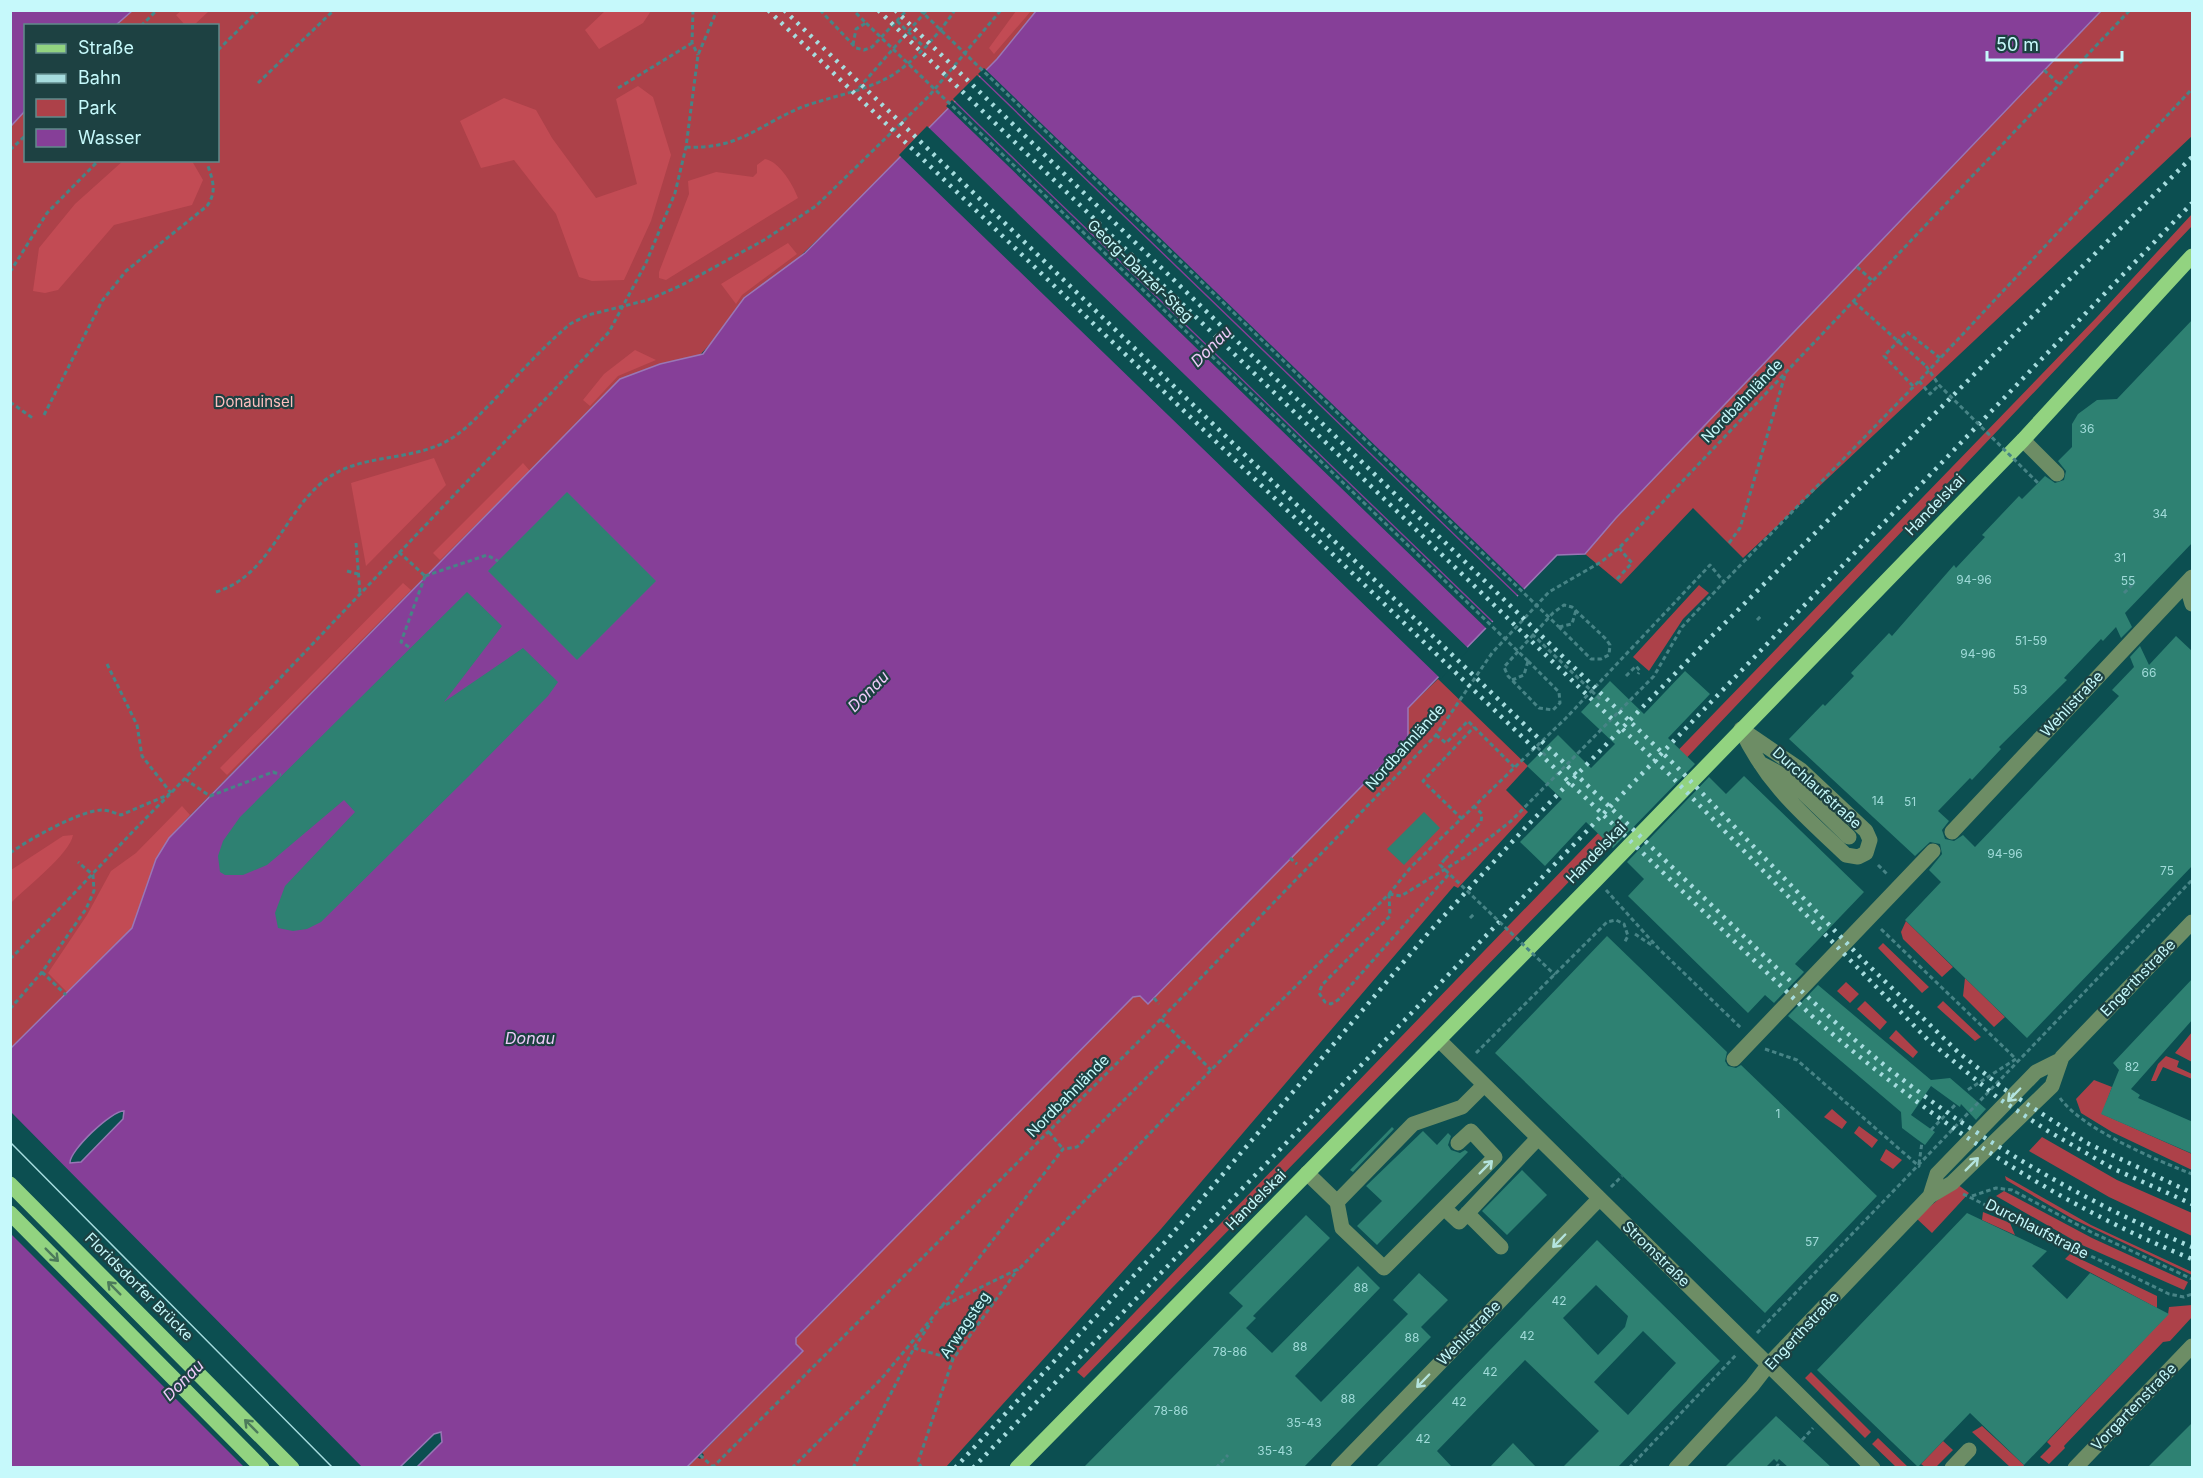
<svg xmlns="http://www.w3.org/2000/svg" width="2203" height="1478" viewBox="0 0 2203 1478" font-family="Inter,sans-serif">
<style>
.green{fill:#ad4149}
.forest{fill:#c24b54}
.water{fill:#863f98;stroke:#9977b6;stroke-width:1.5;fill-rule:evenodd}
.pier{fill:#0c4f51}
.building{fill:#2e8172;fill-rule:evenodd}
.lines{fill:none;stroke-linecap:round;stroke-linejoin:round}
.path{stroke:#478486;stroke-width:3;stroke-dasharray:4.5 3;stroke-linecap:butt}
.minor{stroke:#6d8d65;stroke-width:15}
.major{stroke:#92d380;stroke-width:15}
.tram{stroke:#a6dcde;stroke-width:1.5}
.rail{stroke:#a6dcde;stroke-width:4.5;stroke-dasharray:3 6;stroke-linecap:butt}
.path-bridge{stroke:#478486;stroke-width:3;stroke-dasharray:4.5 3;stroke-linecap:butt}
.oneway{stroke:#b4e3dd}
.oneway2{stroke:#4c7b5b}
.labels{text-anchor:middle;stroke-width:4.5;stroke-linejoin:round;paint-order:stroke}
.number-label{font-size:12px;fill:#a0dbd9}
.street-label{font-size:15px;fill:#c6f9fb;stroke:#1d4142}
.park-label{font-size:15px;fill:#fdbebe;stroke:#1d4142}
.water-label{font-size:16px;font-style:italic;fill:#efcbf9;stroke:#1d4142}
</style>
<rect width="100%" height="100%" fill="#0c4f51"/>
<path class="green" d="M132 11H1036L997 59 862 197 722 331 699 356 620 379 169 837 122 939 11 1048V126L25 111 26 160H218V26L116 25Z
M2101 11H2192V136L1743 558 1693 508 1621 584 1585 554 1616 518Z
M2192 214V226L1562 889 1084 1378 1077 1372 2097 317Z
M1699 585 1709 593 1683 619 1649 671 1633 657Z
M1438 679 1528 766 1506 790 1528 812 1458 888 1454 886 1161 1229 946 1467 687 1468 697 1457 700 1459 704 1455 702 1453 803 1351 796 1344V1338L1133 997 1140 996 1148 1004 1404 743 1408 742V708Z
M1906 921 1953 967 1942 977 1903 939 1901 932Z
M1883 943 1929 987 1922 993 1878 948Z
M1965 978 2005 1017 1994 1027 1963 996Z
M1846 982 1859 994 1850 1003 1837 991Z
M1865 1001 1887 1022 1880 1030 1857 1009Z
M1943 1001 1981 1037 1975 1041 1937 1007Z
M1896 1030 1918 1052 1913 1058 1889 1038Z
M2192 1032V1062L2175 1053Z
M2166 1056 2179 1061 2177 1067 2192 1074V1079L2163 1067 2156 1081H2151L2158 1064Z
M2094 1080 2112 1087 2102 1114 2192 1154V1170L2112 1132 2081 1113 2076 1099Z
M1832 1109 1847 1122 1842 1129 1824 1117Z
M1859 1126 1878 1140 1872 1148 1854 1133Z
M2042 1137 2117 1180 2192 1213V1236L2109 1197 2029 1151Z
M1886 1149 1902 1160 1893 1169 1880 1160Z
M2005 1176 2091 1225 2192 1272V1275L2073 1219 2006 1180Z
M1957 1184 1969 1193 1932 1233 1916 1218Z
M2004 1191 2092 1238 2188 1282 2184 1290 2082 1245 1996 1196Z
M1983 1212 2010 1223 2015 1235 1982 1220Z
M2070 1254 2157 1296V1308L2065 1259Z
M2192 1305V1317L2170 1341 2163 1342 2064 1446 2065 1448 2049 1464 2040 1457 2051 1446 2047 1442 2168 1314 2169 1307Z
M1811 1372 1871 1432 1865 1438 1805 1378Z
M1982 1426 2024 1465 2023 1467H2010L1972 1432Z
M1878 1438 1908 1467H1896L1872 1444Z
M1943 1441 1953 1450 1936 1467H1925L1921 1464Z"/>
<path class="forest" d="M181 11V10L209 11 193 26 185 25 176 15Z
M605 11V10L651 11 643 23 599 49 585 30Z
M1016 11H1031L994 54 989 48Z
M638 86 653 97 671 155 651 221 624 280 592 281 579 277 556 214 514 160 481 168 460 121 504 98 536 110 552 138 596 198 637 184 616 99Z
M765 159C780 162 793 185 798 198L666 280 659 278V272L689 194 688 181 716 172 753 177 757 173V165Z
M124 160 192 161 203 180 192 205 114 225 58 290 45 293 33 291 39 248 75 204Z
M788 243 797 254 742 295 736 304 721 284Z
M635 350 656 360 618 376 590 406 583 400 604 374Z
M434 458 446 485 366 566 351 483Z
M523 463 530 471 440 560 433 553Z
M403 583 411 590 227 775 220 768Z
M182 806 190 815 169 838 156 859 132 928 67 992 48 973 87 915 111 871 136 853Z
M73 835C70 854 25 888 11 903V870L63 836Z"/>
<path class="water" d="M11 10H132V11L116 25 26 26 25 111 11 126Z
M1036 11H2101L1616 518 1585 554 1557 555 1408 708V742L1404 743 1148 1004 1140 996 1133 997 796 1338V1344L803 1351 687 1467H417L442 1442 441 1432 434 1434 400 1467 11 1468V1048L132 928 156 859 169 838 620 379 660 364 703 354 744 298 805 253 825 233 997 59ZM124 1111 123 1119 81 1162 70 1163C69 1151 112 1110 124 1111Z"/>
<path class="pier" d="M984 68 1526 591 1520 597 978 74Z
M977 75 1519 598 1495 623 953 99Z
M952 100 1494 624 1488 630 946 106Z
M927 126 1469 649 1441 679 899 155Z
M11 1112 362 1467H244L10 1233Z"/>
<path class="building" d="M2193 319V542L2125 613 2132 627 2121 638 2116 627 2103 641 2101 639 2064 678 2067 680 1999 747 2001 749 1972 780 1970 778 1938 811 1949 821 1942 830 1945 839 1954 841 1963 835 1975 847 2119 696 2112 690 2134 667 2130 657 2140 646 2149 665 2176 636 2193 652V865L2027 1038 1905 920 1941 882 1929 870 1942 854 1940 844 1930 842 1915 856 1789 739 1823 704 1825 706 1854 676 1851 673 1889 633 1892 636 1954 565 1956 568 1985 537 1982 535 2019 496 2022 499 2045 476 2055 483 2064 480 2066 471 2058 461 2072 447V424L2078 414 2097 400 2117 399Z
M567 492 656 581 577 660 488 571Z
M467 592 502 626 444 702 523 648 558 682 548 696 469 776 321 922 307 929 293 931 278 928 275 913 285 886 355 812 344 800 267 865 243 875H225L220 872 218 856 223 841 240 817Z
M1685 671 1710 694 1668 738 1695 764 1613 848 1586 822 1545 866 1520 842 1562 799 1527 766 1558 735 1591 768 1615 744 1581 712 1610 681 1644 714Z
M1744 776 1864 892 1795 964 1804 972 1774 1003 1765 995 1748 1013 1628 896 1644 879 1627 862 1709 777 1726 794Z
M1424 812 1440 828 1404 865 1387 849Z
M1607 936 1727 1052 1725 1061 1728 1066 1736 1068 1741 1065 1877 1196 1765 1313 1495 1053Z
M2193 978V1019L2131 1089 2140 1095 2138 1098 2193 1122V1154L2101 1114 2119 1070 2113 1063Z
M1818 985 1931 1080 1950 1078 1986 1109 1976 1120 1961 1104 1960 1107 1931 1086 1911 1115 1935 1132 1925 1145 1918 1140 1902 1128 1901 1112 1788 1016Z
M1392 1127 1394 1129 1353 1172 1350 1170Z
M1423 1131 1437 1145 1448 1133 1451 1136 1448 1145 1451 1150 1460 1153 1465 1150 1468 1152 1377 1245 1357 1226 1382 1201 1366 1186Z
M1522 1170 1547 1195 1507 1235 1482 1211Z
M1967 1213 2047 1251 2032 1266 2067 1299 2090 1273 2169 1314 2024 1465 1970 1413 1918 1467 1817 1370Z
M1306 1215 1330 1238 1253 1316 1256 1318 1246 1328 1272 1353 1358 1266 1380 1288 1295 1376 1321 1402 1408 1314 1393 1300 1419 1273 1448 1300 1421 1327 1431 1337 1304 1467H1084L1243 1306 1229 1293Z
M1597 1240 1720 1361 1618 1467H1563L1599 1431 1525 1360 1437 1451 1452 1467H1376ZM1596 1285 1628 1316 1625 1327 1598 1355 1563 1318ZM1643 1331 1676 1363 1628 1415 1594 1382Z
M1776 1416 1805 1443 1831 1467H1788L1779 1459 1777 1462 1774 1459 1766 1467H1725Z
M2193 1422V1467H2148Z
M1513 1443 1536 1467H1490Z"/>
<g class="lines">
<path class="path" d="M693 10 692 43 698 55
M820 10 856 48 864 50 872 47 907 10
M897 21 924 47
M141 26 157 10
M853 45 856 29 866 23 853 10
M218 50 259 10
M2044 70 2059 84
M258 83 334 10
M618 88 692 43
M859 88 927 10
M686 147C741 150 760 123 805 106 833 96 865 91 891 76 915 61 939 34 955 10
M10 150 26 135
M1857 267 1873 281
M10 272 47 213 99 160
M1854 302 1926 366
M1919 381 1930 394 1939 385
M1913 386 1884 356 1907 332 1940 358
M10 402 34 419
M44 415 102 301 126 271 207 206C217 192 213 181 208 166
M356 543 360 593
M1729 543 1740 528 1785 375
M399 552 425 576
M347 571 358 574
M425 576 487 555 498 561
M1617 579 1632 563 1619 548
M216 592C268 576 281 520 318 486 355 451 407 464 449 440 466 430 479 415 493 401 518 375 543 347 570 324L588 315 648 300 682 285 764 240 816 206 929 96 1001 10
M2124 593 2135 582
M1757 620 1762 615
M1559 627 1572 624 1576 610
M1532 634 1600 699
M409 647 401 642 425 576
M1528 661 1559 692 1560 703 1553 710 1539 708 1508 676 1504 667 1553 613 1564 605 1572 607 1606 639 1610 645 1609 655 1601 659H1591L1559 627
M107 664 137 725 142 756 171 793
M1626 676 1636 666 1640 671 1638 674
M1512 680 1524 675 1528 661
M1436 735 1446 743 1468 721 1514 767
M1537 747 1546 756
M185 779 210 796 273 772 281 775
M1368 779 1374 785
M1462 819 1423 781 1474 727
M10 853C28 840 81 810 102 810 108 810 115 813 121 815L170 794
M1290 858 1297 864
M1445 859 1481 822 1482 814 1475 807
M1878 865 1888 875
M1606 890 1658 948 1742 1029
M1389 894 1401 896 1465 857 1511 821 1654 676 1682 627 1724 582
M1389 894 1390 916 1322 985 1319 993 1325 1002 1331 1004 1338 1000 1449 874
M1470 918 1474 914
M1881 929 2016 1059 1966 1091
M1635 934 1653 946
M10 959C65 905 116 847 171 793L609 332 646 263 675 193 686 147 698 55 717 10
M42 972 66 995
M1154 998 1159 1004
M10 1009 42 972 86 909 94 891 93 875 78 862
M1161 1019 1211 1070
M1765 1049 1797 1060 1920 1167
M1476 1053 1607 922 1616 920 1624 924 1628 936 1624 943
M2060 1098C2082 1129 2156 1160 2192 1174
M1931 1130 1956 1104
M1049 1132 1063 1149
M1919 1164 1922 1142
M1611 1187 1622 1176
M1963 1194 2169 1294 2184 1297 2192 1294
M1972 1196 1996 1188 2012 1190 2093 1233 2192 1279
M942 1306 1063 1149 1077 1147 1182 1042
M1757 1333 2192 880
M914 1348 953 1359
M1802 1440 1813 1428
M700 1455 713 1467
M712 1468 1161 1019 1436 735 1492 653 1549 592 1601 562 1619 548 2130 10
M792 1468 882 1378 941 1307 1020 1268 1211 1070 1389 894 1411 867 1566 718 1710 565 1724 582 1919 381 2192 89
M853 1468 914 1348 932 1321
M922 1468 918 1462 953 1359 1018 1269
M1216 1468 1228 1455
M1629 1468 1736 1355
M1776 1468 1778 1465 1781 1468"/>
<path class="minor" d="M2023 440 2057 474
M2192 578 2188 590 2192 604
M1741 729 1801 770 1866 831 1870 840 1866 853 1858 857 1846 855C1802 813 1767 785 1741 729Z
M1760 763 1788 778 1849 837
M1952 832 2192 577
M1439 1040 1873 1468
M1734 1059 1933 851
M1307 1173 1337 1202 1413 1124 1462 1107 1484 1085
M1930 1196 1937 1174 2036 1072 2060 1060
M1337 1202 1342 1228 1384 1268 1495 1157 1471 1131 1458 1143
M1444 1208 1459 1222 1538 1138
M1467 1213 1501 1247
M1338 1468 1599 1199
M1676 1468 1752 1386 1769 1364 1930 1196 1952 1183 2052 1086 2062 1057 2192 922
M1952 1468 1969 1450
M2075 1468 2192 1346"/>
<path class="major" d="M10 1184 292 1468
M10 1213 262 1468
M1017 1468 1595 881 2023 440 2192 256"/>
<path class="tram" d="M10 1142 333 1468"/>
<path class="rail" d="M768 10 1814 1018C1928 1118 2051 1202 2192 1259
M784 10 1784 975C1817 1005 1849 1036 1883 1064 1977 1140 2081 1200 2192 1247
M878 10 1669 774 1928 1040 1998 1098 2048 1131 2112 1168 2192 1204
M895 10 1677 767 1864 961 1958 1052 2004 1089 2087 1143 2192 1193
M955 1468 1166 1241 1430 931 1524 829 1701 647 2192 157
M973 1468 2192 203"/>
<path class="path-bridge" d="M920 10 1559 627
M866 23 1528 661
M1926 366 1939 385 2038 483
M1445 859 1440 865 1555 975"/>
</g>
<defs><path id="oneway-shaft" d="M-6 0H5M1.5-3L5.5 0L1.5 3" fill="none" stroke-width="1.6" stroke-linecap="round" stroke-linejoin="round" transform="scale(1.5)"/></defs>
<g class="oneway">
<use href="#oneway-shaft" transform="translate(2014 1095) rotate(134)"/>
<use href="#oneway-shaft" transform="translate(1972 1164) rotate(-45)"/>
<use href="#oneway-shaft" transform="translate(1486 1167) rotate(-45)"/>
<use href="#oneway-shaft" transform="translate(1559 1241) rotate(134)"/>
<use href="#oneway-shaft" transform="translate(1423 1381) rotate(134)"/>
</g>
<g class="oneway2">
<use href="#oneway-shaft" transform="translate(52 1255) rotate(45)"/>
<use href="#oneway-shaft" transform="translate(114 1288) rotate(-135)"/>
<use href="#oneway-shaft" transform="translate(251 1426) rotate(-135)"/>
</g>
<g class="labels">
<g class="number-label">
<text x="2087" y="433">36</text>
<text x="2160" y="518">34</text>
<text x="2120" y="562">31</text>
<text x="1974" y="584">94-96</text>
<text x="2128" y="585">55</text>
<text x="2031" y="645">51-59</text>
<text x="1978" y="658">94-96</text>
<text x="2149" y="677">66</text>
<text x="2020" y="694">53</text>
<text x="1878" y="805">14</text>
<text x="1910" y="806">51</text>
<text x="2005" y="858">94-96</text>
<text x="2167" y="875">75</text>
<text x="2132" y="1071">82</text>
<text x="1778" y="1118">1</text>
<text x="1812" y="1246">57</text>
<text x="1361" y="1292">88</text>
<text x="1559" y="1305">42</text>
<text x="1527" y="1340">42</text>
<text x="1412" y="1342">88</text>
<text x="1300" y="1351">88</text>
<text x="1230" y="1356">78-86</text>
<text x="1490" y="1376">42</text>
<text x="1348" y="1403">88</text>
<text x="1459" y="1406">42</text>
<text x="1171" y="1415">78-86</text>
<text x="1304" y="1427">35-43</text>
<text x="1423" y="1443">42</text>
<text x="1275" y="1455">35-43</text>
</g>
<g class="street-label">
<text transform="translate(1140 271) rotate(44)" y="5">Georg-Danzer-Steg</text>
<text transform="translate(1742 401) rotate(-46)" y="5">Nordbahnlände</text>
<text transform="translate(1935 505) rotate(-46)" y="5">Handelskai</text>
<text transform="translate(2072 704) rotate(-47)" y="5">Wehlistraße</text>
<text transform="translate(1405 747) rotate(-48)" y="5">Nordbahnlände</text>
<text transform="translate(1817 788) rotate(42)" y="5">Durchlaufstraße</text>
<text transform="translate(1596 853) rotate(-46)" y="5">Handelskai</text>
<text transform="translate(2138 978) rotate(-46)" y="5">Engerthstraße</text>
<text transform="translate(1068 1096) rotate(-45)" y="5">Nordbahnlände</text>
<text transform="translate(1256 1200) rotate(-45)" y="5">Handelskai</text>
<text transform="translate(2037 1229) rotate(27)" y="5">Durchlaufstraße</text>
<text transform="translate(1656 1254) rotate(44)" y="5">Stromstraße</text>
<text transform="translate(139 1287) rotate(45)" y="5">Floridsdorfer Brücke</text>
<text transform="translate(965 1325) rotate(-56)" y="5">Arwagsteg</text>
<text transform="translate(1802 1331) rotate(-47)" y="5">Engerthstraße</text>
<text transform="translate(1469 1333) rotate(-46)" y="5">Wehlistraße</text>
<text transform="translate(2134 1407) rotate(-46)" y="5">Vorgartenstraße</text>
</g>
<g class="park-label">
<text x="254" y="407">Donauinsel</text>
</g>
<g class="water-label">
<text transform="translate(1211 346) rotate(-45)" y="6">Donau</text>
<text transform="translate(868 691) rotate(-45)" y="6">Donau</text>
<text x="530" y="1044">Donau</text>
<text transform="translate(183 1380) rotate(-45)" y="6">Donau</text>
</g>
</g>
<rect width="2203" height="1478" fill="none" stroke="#c6f9fb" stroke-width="24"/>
<rect x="24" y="24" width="195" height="138" fill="#1d4142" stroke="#618b8c" stroke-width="1.5"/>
<rect x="36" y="44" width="30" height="9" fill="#92d380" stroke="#618b8c" stroke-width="1.5"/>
<text x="78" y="54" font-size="18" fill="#c6f9fb">Straße</text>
<rect x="36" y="74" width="30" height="9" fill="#a6dcde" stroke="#618b8c" stroke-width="1.5"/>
<text x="78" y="84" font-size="18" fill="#c6f9fb">Bahn</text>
<rect x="36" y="99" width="30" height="18" fill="#ad4149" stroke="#618b8c" stroke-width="1.5"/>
<text x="78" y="114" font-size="18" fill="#c6f9fb">Park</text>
<rect x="36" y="129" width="30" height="18" fill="#863f98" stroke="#618b8c" stroke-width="1.5"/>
<text x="78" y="144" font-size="18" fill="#c6f9fb">Wasser</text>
<path d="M1987 51v9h135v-9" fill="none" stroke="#c6f9fb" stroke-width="3"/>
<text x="1996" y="51" font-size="18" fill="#c6f9fb" stroke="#1d4142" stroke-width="4.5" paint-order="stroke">50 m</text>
</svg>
